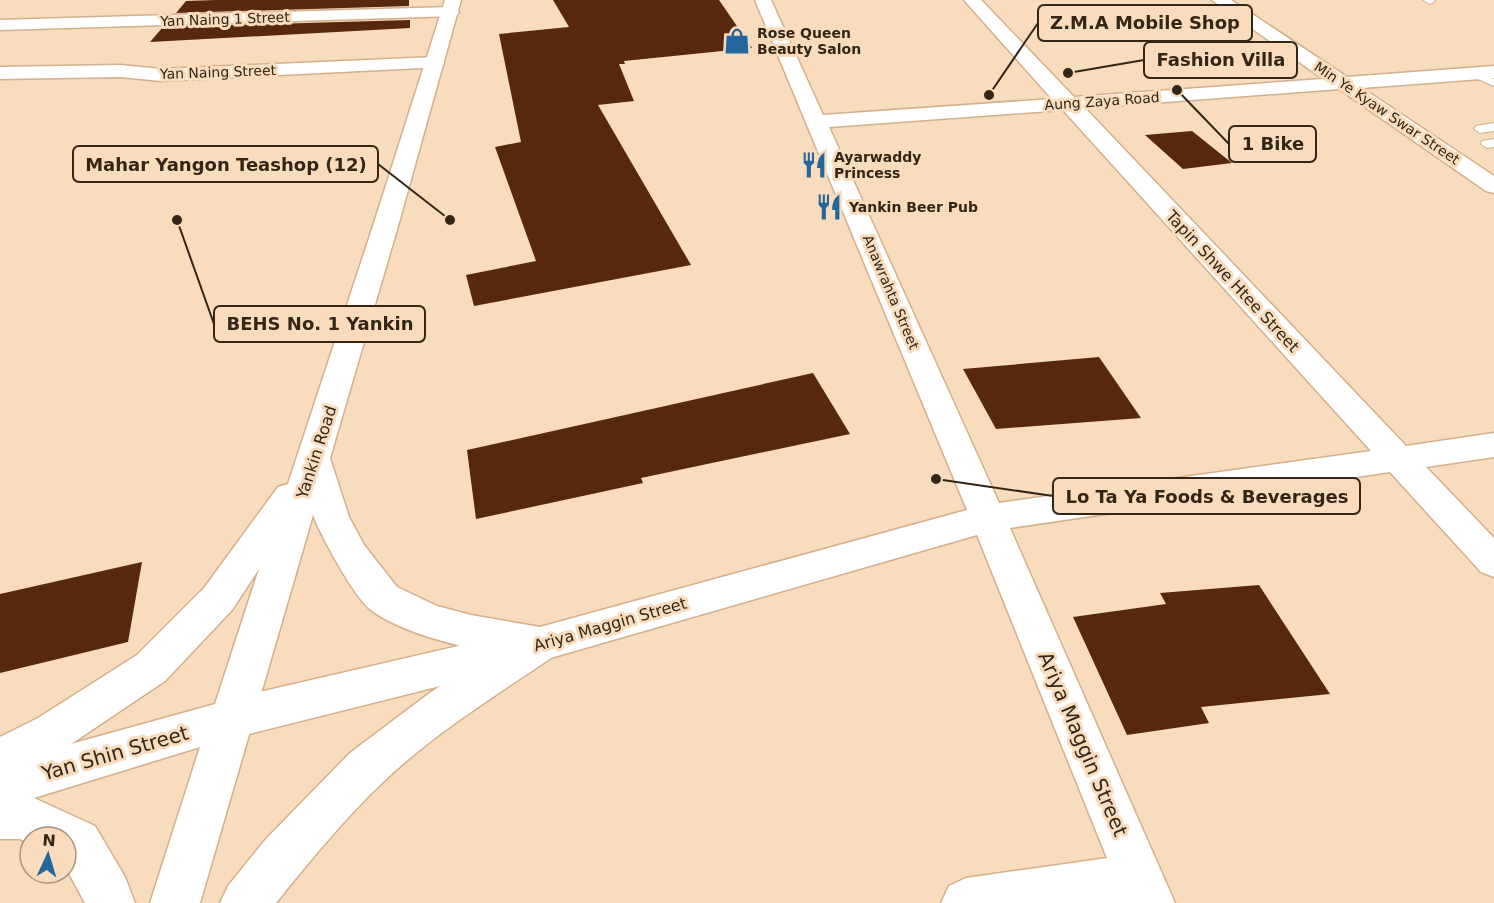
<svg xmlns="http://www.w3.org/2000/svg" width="1494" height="903" viewBox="0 0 1494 903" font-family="'DejaVu Sans',sans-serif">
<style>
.building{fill:#57280e}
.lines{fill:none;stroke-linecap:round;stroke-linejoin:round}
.lane-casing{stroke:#d3af8b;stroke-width:2}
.street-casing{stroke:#d3af8b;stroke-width:3}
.secondary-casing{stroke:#d3af8b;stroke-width:3}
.lane{fill:#fff;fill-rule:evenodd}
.street{fill:#fff;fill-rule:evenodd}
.secondary{fill:#fff;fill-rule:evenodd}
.labels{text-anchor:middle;stroke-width:6;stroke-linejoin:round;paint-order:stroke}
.far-street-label{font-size:14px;fill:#332617;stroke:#f9dbbd}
.far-poi-label{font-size:14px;font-weight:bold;fill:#332617;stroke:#f9dbbd;text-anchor:start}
.street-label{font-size:16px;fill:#332617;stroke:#f9dbbd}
.near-street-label{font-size:20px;fill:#332617;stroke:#f9dbbd}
.leader{fill:none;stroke:#332617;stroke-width:2}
.callout-dot{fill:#332617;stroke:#f9dbbd;stroke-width:2}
.callout{fill:#f9dbbd;stroke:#332617;stroke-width:2}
.callout-label{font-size:18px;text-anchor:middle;font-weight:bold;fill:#332617}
</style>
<rect width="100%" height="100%" fill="#f9dbbd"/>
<path class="building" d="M216 0H409V6L176 13 186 1Z
M553 0H719L752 48 624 61 625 64H619L634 101 598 105 691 265 474 306 466 275 536 261 495 147 521 142 499 34 569 27Z
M410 20V28L150 42 163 27Z
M1192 131 1232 163 1183 169 1145 135Z
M1099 357 1141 418 996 429 963 369Z
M813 373 850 434 641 478 643 483 476 519 467 450Z
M142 562 128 642 0 673V594Z
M1259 585 1330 694 1201 707 1209 723 1127 735 1073 617 1166 604 1160 593Z"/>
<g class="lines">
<g class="lane-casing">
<path id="lane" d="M1423 0H1434L1435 1 1430 4Z
M1475 71 1494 79V86L1471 76V72Z
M1494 123V131L1480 133 1474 129 1476 126Z
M1494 139V147L1487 148 1481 144 1482 141Z"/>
</g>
<g class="street-casing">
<path id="street" d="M755 0H771L823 115 1052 99 964 0H981L1074 97 1323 79 1212 0H1231L1347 77 1494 66V78L1362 88 1494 176V193L1486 191 1339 89 1085 108 1406 446 1494 433V457L1426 467 1494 538V577L1481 572 1390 472 1010 528 1175 903H941L949 886 966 878 1107 858 977 535 540 661 229 739 214 733 208 719 214 705 229 699 540 627 967 510ZM1063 110 1371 451 999 503 829 127Z
M450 7 456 8 459 12 456 16 0 30V20Z
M435 57 442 59 444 63 442 67 161 81 120 77 0 79V67L120 65 161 69Z"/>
</g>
<g class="secondary-casing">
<path id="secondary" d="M445 0H461L398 226 330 458 349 517 364 545 397 587 437 606 471 615 540 627 554 632 560 644 554 656C495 696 433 734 382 783 344 819 309 862 276 903H220L228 886 266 839 350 753 431 692 493 653C457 646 400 632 371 610 354 597 321 536 313 515L200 903H150L200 747 34 798 95 826 125 877 135 903H85L66 868V837H30V844L20 839H0V737L38 718 137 655 204 588 278 487 288 484 373 226ZM259 569 215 704 71 744 165 681 232 610Z"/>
</g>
<use href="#lane" class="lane"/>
<use href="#street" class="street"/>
<use href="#secondary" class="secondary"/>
</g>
<defs>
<g id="shop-bare" transform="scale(2.07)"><path d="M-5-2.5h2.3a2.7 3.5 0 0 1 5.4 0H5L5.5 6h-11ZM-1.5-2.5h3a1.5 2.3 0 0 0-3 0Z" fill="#25669c" stroke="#f9dbbd" stroke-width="2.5" paint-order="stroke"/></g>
<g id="restaurant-bare" transform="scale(2.07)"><path d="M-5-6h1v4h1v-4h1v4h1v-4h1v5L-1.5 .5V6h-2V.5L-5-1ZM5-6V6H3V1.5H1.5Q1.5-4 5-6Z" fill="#25669c" stroke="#f9dbbd" stroke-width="2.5" paint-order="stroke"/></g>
</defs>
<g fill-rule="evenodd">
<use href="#shop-bare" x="737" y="41"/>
<use href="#restaurant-bare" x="814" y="165"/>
<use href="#restaurant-bare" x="829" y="207"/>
</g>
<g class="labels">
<g class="far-street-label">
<text transform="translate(225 19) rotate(-2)" y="5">Yan Naing 1 Street</text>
<text transform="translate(218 72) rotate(-2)" y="5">Yan Naing Street</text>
<text transform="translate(1102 101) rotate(-4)" y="5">Aung Zaya Road</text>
<text transform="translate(1387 113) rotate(34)" y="5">Min Ye Kyaw Swar Street</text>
<text transform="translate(891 292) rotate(67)" y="5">Anawrahta Street</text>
</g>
<g class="far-poi-label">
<text x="757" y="38">Rose Queen<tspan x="757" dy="16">Beauty Salon</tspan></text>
<text x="834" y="162">Ayarwaddy<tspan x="834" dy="16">Princess</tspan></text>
<text x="849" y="212">Yankin Beer Pub</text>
</g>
<g class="street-label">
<text transform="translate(1233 281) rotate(47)" y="6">Tapin Shwe Htee Street</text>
<text transform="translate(316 452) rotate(-72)" y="6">Yankin Road</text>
<text transform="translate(610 624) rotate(-16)" y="6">Ariya Maggin Street</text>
</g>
<g class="near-street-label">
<text transform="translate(1083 744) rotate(67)" y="7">Ariya Maggin Street</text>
<text transform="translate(115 753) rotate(-16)" y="7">Yan Shin Street</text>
</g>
</g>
<path class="leader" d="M989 95L1038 23M1068 73L1144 60M1177 90L1229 144M450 220L378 164M177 220L214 324M936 479L1053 496"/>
<g class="callout-dot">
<circle cx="989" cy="95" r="6"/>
<circle cx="1068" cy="73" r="6"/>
<circle cx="1177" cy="90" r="6"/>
<circle cx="450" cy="220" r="6"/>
<circle cx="177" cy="220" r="6"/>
<circle cx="936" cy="479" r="6"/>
</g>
<g class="callout">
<rect x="1038" y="5" width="214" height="36" rx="6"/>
<rect x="1144" y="42" width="153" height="36" rx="6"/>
<rect x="1229" y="126" width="87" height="36" rx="6"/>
<rect x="73" y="146" width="305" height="36" rx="6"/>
<rect x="214" y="306" width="211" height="36" rx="6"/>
<rect x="1053" y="478" width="307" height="36" rx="6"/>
</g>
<g class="callout-label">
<text x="1145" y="29">Z.M.A Mobile Shop</text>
<text x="1221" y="66">Fashion Villa</text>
<text x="1273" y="150">1 Bike</text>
<text x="226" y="171">Mahar Yangon Teashop (12)</text>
<text x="320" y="330">BEHS No. 1 Yankin</text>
<text x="1207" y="503">Lo Ta Ya Foods &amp; Beverages</text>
</g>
<g transform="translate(48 855) rotate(4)"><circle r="28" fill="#f9dbbd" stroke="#aa937b" stroke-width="1.5"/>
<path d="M0-4.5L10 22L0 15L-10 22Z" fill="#25669c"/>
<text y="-9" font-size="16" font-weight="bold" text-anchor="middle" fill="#332617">N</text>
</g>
</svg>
